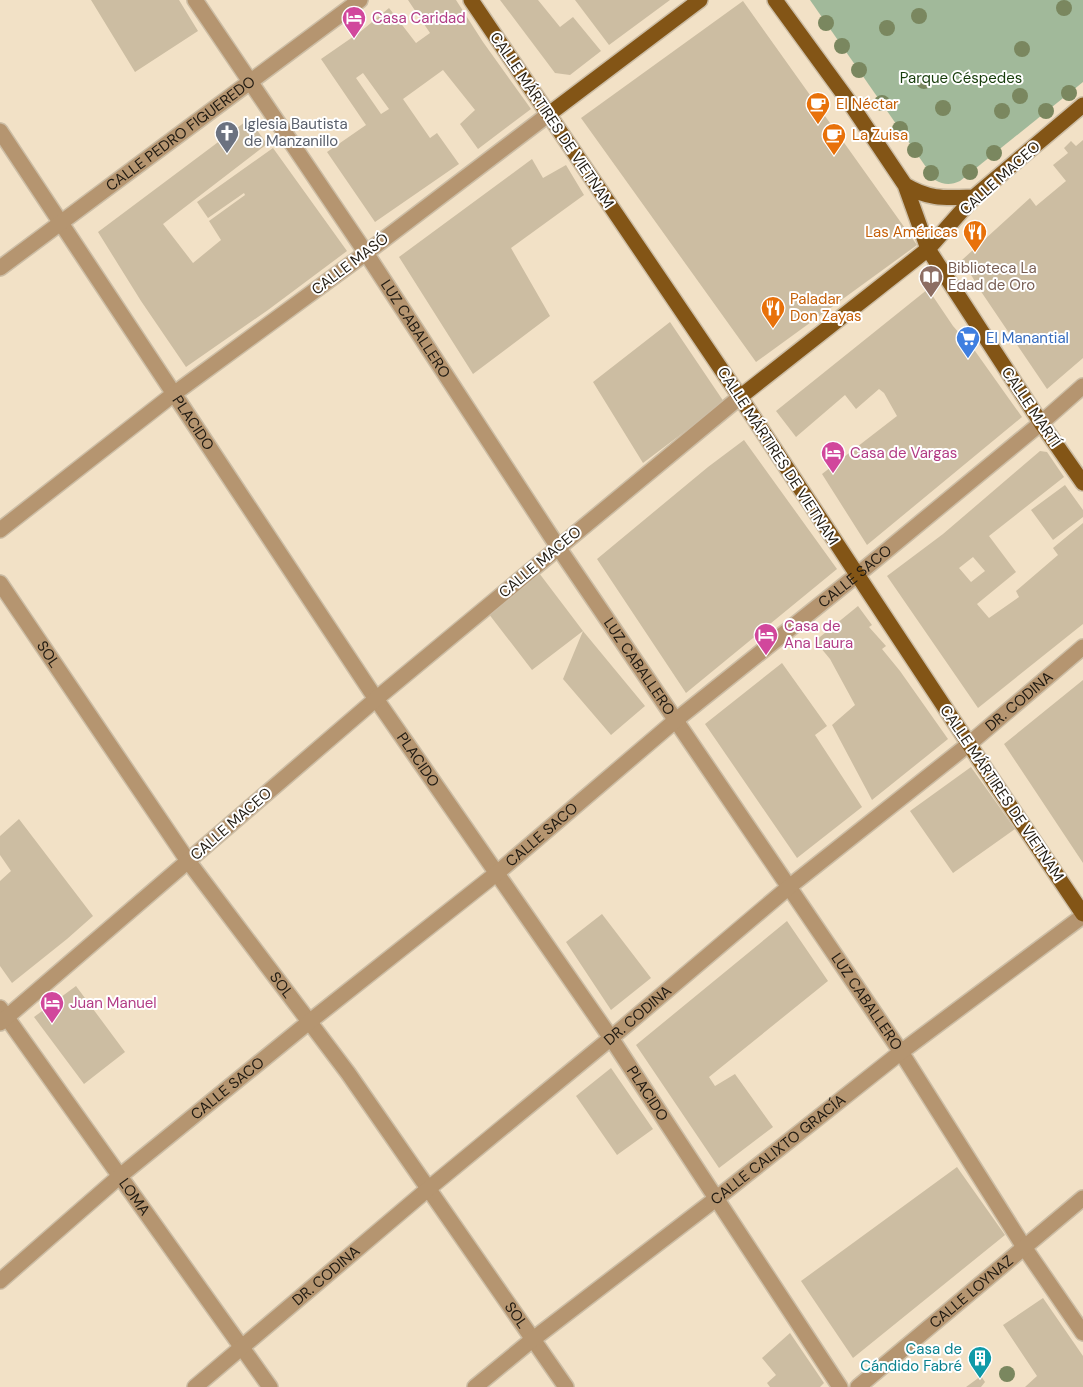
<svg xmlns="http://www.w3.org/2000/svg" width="1083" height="1387" viewBox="0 0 1083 1387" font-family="'DM Sans',sans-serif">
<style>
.green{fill:#a1b99a}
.building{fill:#ccbda2;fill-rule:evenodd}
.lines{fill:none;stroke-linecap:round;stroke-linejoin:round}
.minor-casing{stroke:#ccbda5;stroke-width:18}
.major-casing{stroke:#ccbda5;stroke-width:18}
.minor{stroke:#b59570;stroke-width:15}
.major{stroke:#835516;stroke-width:15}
.tree{fill:#7a875f}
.labels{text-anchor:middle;stroke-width:4;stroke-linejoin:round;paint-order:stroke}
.hotel-label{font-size:15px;fill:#b23c85;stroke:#fff;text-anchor:start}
.park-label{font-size:15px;fill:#173d0b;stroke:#fff}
.food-label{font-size:15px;fill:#c56008;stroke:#fff;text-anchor:start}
.street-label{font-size:15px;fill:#201a11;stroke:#fff}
.worship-label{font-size:15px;fill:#5b616d;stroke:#fff;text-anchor:start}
.education-label{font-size:15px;fill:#785e54;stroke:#fff;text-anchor:start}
.shop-label{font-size:15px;fill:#366cbe;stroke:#fff;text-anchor:start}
.culture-label{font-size:15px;fill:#0d838f;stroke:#fff;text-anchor:end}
</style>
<rect width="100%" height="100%" fill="#f2e1c6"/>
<path class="green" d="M810 0H1083V82L960 181C951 185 944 185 935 180Z"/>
<path class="building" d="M91 0H179L198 31 135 72Z
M408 0H456L483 42 531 109 478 149 460 124 475 110 443 70 403 99 430 138 437 133 459 164 375 222 327 152 366 125 321 59 360 32 389 8 416 43 430 33ZM363 73 389 109 381 114 356 78Z
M500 0H538L560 27 573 17 601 51 570 75 555 73Z
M575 0H670L609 45Z
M743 1 917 245 756 362 581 118Z
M249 119 267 144 163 224 193 263 221 240 209 221 245 195 244 193 208 218 197 202 273 148 347 251 268 310 186 367 141 301 98 232Z
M1083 140V358L1047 389 982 293 962 260 1030 198 1036 206 1066 181 1053 165 1068 153 1064 148 1071 141 1076 146Z
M532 159 543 178 566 165 584 195 511 248 550 316 473 374 399 257Z
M928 289 953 326 975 351 1022 417 867 545 822 474 897 416 884 393 879 389 856 409 845 395 796 437 776 411Z
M670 322 724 402 643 463 593 382Z
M744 440 837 569 686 693 597 559 708 467Z
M1040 451 1047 452 1064 477 989 536 1016 572 977 604 989 618 1019 597 1016 591 1058 555 1053 548 1083 523V624L978 708 887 576 943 534ZM973 557 985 571 971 582 959 568Z
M1065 485 1083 510V517L1053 540 1031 510Z
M536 569 583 631 532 670 485 609Z
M858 606 872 625 869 627 886 646 882 649 900 671 948 739 872 800 832 725 855 705 830 659 815 641Z
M583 631 645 706 611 735 563 679Z
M782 663 827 726 815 735 862 807 797 858 705 724Z
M1083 680V863L1004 744Z
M971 767 1015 829 953 873 910 811Z
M19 819 93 916 67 939 12 983 0 966V881L11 871 0 855V836Z
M602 914 651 978 611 1010 566 942Z
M787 921 828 981 709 1077 715 1086 735 1074 773 1127 719 1168 636 1045Z
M76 986 125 1052 84 1084 34 1017Z
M611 1068 653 1129 617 1155 576 1096Z
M957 1167 1005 1235 853 1358 801 1281Z
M1043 1298 1083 1356V1387H1025L1037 1376 1003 1325Z
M790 1333 824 1383 820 1387H770L767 1383 776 1375 762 1358Z
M981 1376 985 1382 981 1387H966Z"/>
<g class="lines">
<g class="minor-casing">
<g id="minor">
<path id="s1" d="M195 0 366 253 558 547 901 1052 1024 1247 1083 1333"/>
<path id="s2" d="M0 131 376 699 611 1038 840 1387"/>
<path id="s3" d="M0 268 360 0"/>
<path d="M0 530 175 393 366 253 549 114"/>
<path id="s4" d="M0 583 188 861 348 1073 566 1387"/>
<path id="s5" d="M0 1008 270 1387"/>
<path d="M0 1023 376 699 740 397"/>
<path id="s6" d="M0 1281 120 1176 309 1022 497 873 676 720 857 575 1041 423 1083 386"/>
<path id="s7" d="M195 1387 428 1189 611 1038 789 887 969 744 1083 647"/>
<path id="s8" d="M475 1387 532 1340 717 1198 901 1052 1083 916"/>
<path id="s9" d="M858 1387 1083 1198"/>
</g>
</g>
<g class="major-casing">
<path id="major" d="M471 0 740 397 992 779 1083 914
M775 0 850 103 905 185 928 249 1041 423 1083 483
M549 114 700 0
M905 185C930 200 945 198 974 197
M740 397 928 249 974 197 1083 105"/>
</g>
<use href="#minor" class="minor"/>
<use href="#major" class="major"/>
</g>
<g class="tree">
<circle cx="1064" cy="8" r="8"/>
<circle cx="919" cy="16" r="8"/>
<circle cx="826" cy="23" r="8"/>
<circle cx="887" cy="28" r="8"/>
<circle cx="842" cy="46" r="8"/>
<circle cx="1022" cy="49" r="8"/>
<circle cx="859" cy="70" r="8"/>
<circle cx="924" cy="81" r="8"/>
<circle cx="1069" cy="93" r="8"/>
<circle cx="1020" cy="96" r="8"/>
<circle cx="882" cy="103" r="8"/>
<circle cx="943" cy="108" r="8"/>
<circle cx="1002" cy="111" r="8"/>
<circle cx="1046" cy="111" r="8"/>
<circle cx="900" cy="129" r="8"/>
<circle cx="915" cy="150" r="8"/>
<circle cx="994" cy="153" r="8"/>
<circle cx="970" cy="172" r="8"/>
<circle cx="931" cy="173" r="8"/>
<circle cx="1007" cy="1374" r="8"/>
</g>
<defs>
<g id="hotel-pin" transform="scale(1.25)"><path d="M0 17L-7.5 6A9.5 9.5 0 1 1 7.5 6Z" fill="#d1479c" stroke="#fff"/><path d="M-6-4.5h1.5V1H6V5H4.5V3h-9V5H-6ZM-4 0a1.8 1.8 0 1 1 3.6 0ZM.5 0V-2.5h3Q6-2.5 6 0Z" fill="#fff"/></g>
<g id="cafe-pin" transform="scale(1.25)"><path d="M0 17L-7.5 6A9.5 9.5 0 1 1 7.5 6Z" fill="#e8710a" stroke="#fff"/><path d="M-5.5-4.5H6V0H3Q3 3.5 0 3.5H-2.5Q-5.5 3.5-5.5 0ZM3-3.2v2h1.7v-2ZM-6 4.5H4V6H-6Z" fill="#fff"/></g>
<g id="church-pin" transform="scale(1.25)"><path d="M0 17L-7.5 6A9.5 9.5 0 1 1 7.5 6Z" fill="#6b7280" stroke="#fff"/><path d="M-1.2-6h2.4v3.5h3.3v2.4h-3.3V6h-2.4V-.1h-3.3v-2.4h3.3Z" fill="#fff"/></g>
<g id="restaurant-pin" transform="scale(1.25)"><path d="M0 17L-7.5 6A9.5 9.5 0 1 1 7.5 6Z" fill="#e8710a" stroke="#fff"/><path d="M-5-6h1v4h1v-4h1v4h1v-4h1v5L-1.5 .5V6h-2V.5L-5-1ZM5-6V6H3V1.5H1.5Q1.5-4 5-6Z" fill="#fff"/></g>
<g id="library-pin" transform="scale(1.25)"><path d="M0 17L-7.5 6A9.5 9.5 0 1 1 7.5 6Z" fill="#8d6e63" stroke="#fff"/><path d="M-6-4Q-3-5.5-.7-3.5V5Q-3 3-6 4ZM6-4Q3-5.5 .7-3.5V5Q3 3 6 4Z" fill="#fff"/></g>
<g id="supermarket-pin" transform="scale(1.25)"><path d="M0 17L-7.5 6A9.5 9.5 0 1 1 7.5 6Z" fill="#3f7fe0" stroke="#fff"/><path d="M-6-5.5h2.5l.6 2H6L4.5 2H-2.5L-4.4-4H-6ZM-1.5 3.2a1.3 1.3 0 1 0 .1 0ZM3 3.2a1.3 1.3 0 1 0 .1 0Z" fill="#fff"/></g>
<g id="building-pin" transform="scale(1.25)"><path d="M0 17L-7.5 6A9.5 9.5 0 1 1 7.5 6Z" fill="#0f9aa8" stroke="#fff"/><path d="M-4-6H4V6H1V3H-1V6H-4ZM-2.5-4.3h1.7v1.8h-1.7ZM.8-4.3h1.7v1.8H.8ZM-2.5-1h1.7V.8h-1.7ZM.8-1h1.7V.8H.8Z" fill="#fff"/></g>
</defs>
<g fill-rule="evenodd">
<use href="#hotel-pin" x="354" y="18"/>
<use href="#cafe-pin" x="818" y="104"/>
<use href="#church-pin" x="227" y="133"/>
<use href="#cafe-pin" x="834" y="135"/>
<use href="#restaurant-pin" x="975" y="232"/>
<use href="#library-pin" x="931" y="277"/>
<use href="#restaurant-pin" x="773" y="308"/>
<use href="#supermarket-pin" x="968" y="338"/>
<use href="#hotel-pin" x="833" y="453"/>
<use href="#hotel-pin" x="766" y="635"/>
<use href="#hotel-pin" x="52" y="1003"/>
<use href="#building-pin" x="980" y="1358"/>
</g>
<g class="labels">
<g class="hotel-label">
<text x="372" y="23">Casa Caridad</text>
<text x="850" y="458">Casa de Vargas</text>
<text x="784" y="631">Casa de<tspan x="784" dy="17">Ana Laura</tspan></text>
<text x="70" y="1008">Juan Manuel</text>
</g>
<g class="park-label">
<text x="961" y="83">Parque Céspedes</text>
</g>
<g class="food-label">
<text x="836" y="109">El Néctar</text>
<text x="852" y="140">La Zuisa</text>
<text x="958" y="237" text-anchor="end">Las Américas</text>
<text x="790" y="304">Paladar<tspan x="790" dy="17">Don Zayas</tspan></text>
</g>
<g class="street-label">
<text transform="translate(552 120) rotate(56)" y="5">CALLE MÁRTIRES DE VIETNAM</text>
<text dy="5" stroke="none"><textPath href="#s3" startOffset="225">CALLE PEDRO FIGUEREDO</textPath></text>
<text transform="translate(1000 178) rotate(-42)" y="5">CALLE MACEO</text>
<text transform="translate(350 264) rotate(-37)" y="5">CALLE MASÓ</text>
<text dy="5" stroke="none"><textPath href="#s1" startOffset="396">LUZ CABALLERO</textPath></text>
<text transform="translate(1031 407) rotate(56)" y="5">CALLE MARTÍ</text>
<text dy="5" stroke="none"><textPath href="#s2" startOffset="350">PLACIDO</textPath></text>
<text transform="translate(778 456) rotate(57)" y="5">CALLE MÁRTIRES DE VIETNAM</text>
<text transform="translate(540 562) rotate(-40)" y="5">CALLE MACEO</text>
<text dy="5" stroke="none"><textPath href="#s6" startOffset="1108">CALLE SACO</textPath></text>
<text dy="5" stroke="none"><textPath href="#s4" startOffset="86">SOL</textPath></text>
<text dy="5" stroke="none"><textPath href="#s1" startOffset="801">LUZ CABALLERO</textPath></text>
<text dy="5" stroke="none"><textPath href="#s7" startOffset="1072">DR. CODINA</textPath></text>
<text dy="5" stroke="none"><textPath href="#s2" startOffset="755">PLACIDO</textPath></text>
<text transform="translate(1002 793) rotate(56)" y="5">CALLE MÁRTIRES DE VIETNAM</text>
<text transform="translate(231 824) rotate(-41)" y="5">CALLE MACEO</text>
<text dy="5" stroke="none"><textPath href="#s6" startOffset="702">CALLE SACO</textPath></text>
<text dy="5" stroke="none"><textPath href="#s4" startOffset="491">SOL</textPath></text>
<text dy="5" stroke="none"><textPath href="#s1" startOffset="1206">LUZ CABALLERO</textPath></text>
<text dy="5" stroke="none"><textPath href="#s7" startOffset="578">DR. CODINA</textPath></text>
<text dy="5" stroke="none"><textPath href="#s6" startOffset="298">CALLE SACO</textPath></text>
<text dy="5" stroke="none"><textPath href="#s2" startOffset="1160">PLACIDO</textPath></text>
<text dy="5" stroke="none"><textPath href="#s8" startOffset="385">CALLE CALIXTO GRACÍA</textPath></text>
<text dy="5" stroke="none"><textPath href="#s5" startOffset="232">LOMA</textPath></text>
<text dy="5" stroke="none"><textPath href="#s7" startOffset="172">DR. CODINA</textPath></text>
<text dy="5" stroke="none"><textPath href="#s9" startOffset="148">CALLE LOYNAZ</textPath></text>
<text dy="5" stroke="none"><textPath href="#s4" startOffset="896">SOL</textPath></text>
</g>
<g class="worship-label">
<text x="244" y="129">Iglesia Bautista<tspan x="244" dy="17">de Manzanillo</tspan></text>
</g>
<g class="education-label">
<text x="948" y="273">Biblioteca La<tspan x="948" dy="17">Edad de Oro</tspan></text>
</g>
<g class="shop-label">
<text x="986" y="343">El Manantial</text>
</g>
<g class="culture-label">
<text x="962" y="1354">Casa de<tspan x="962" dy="17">Cándido Fabré</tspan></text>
</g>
</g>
</svg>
